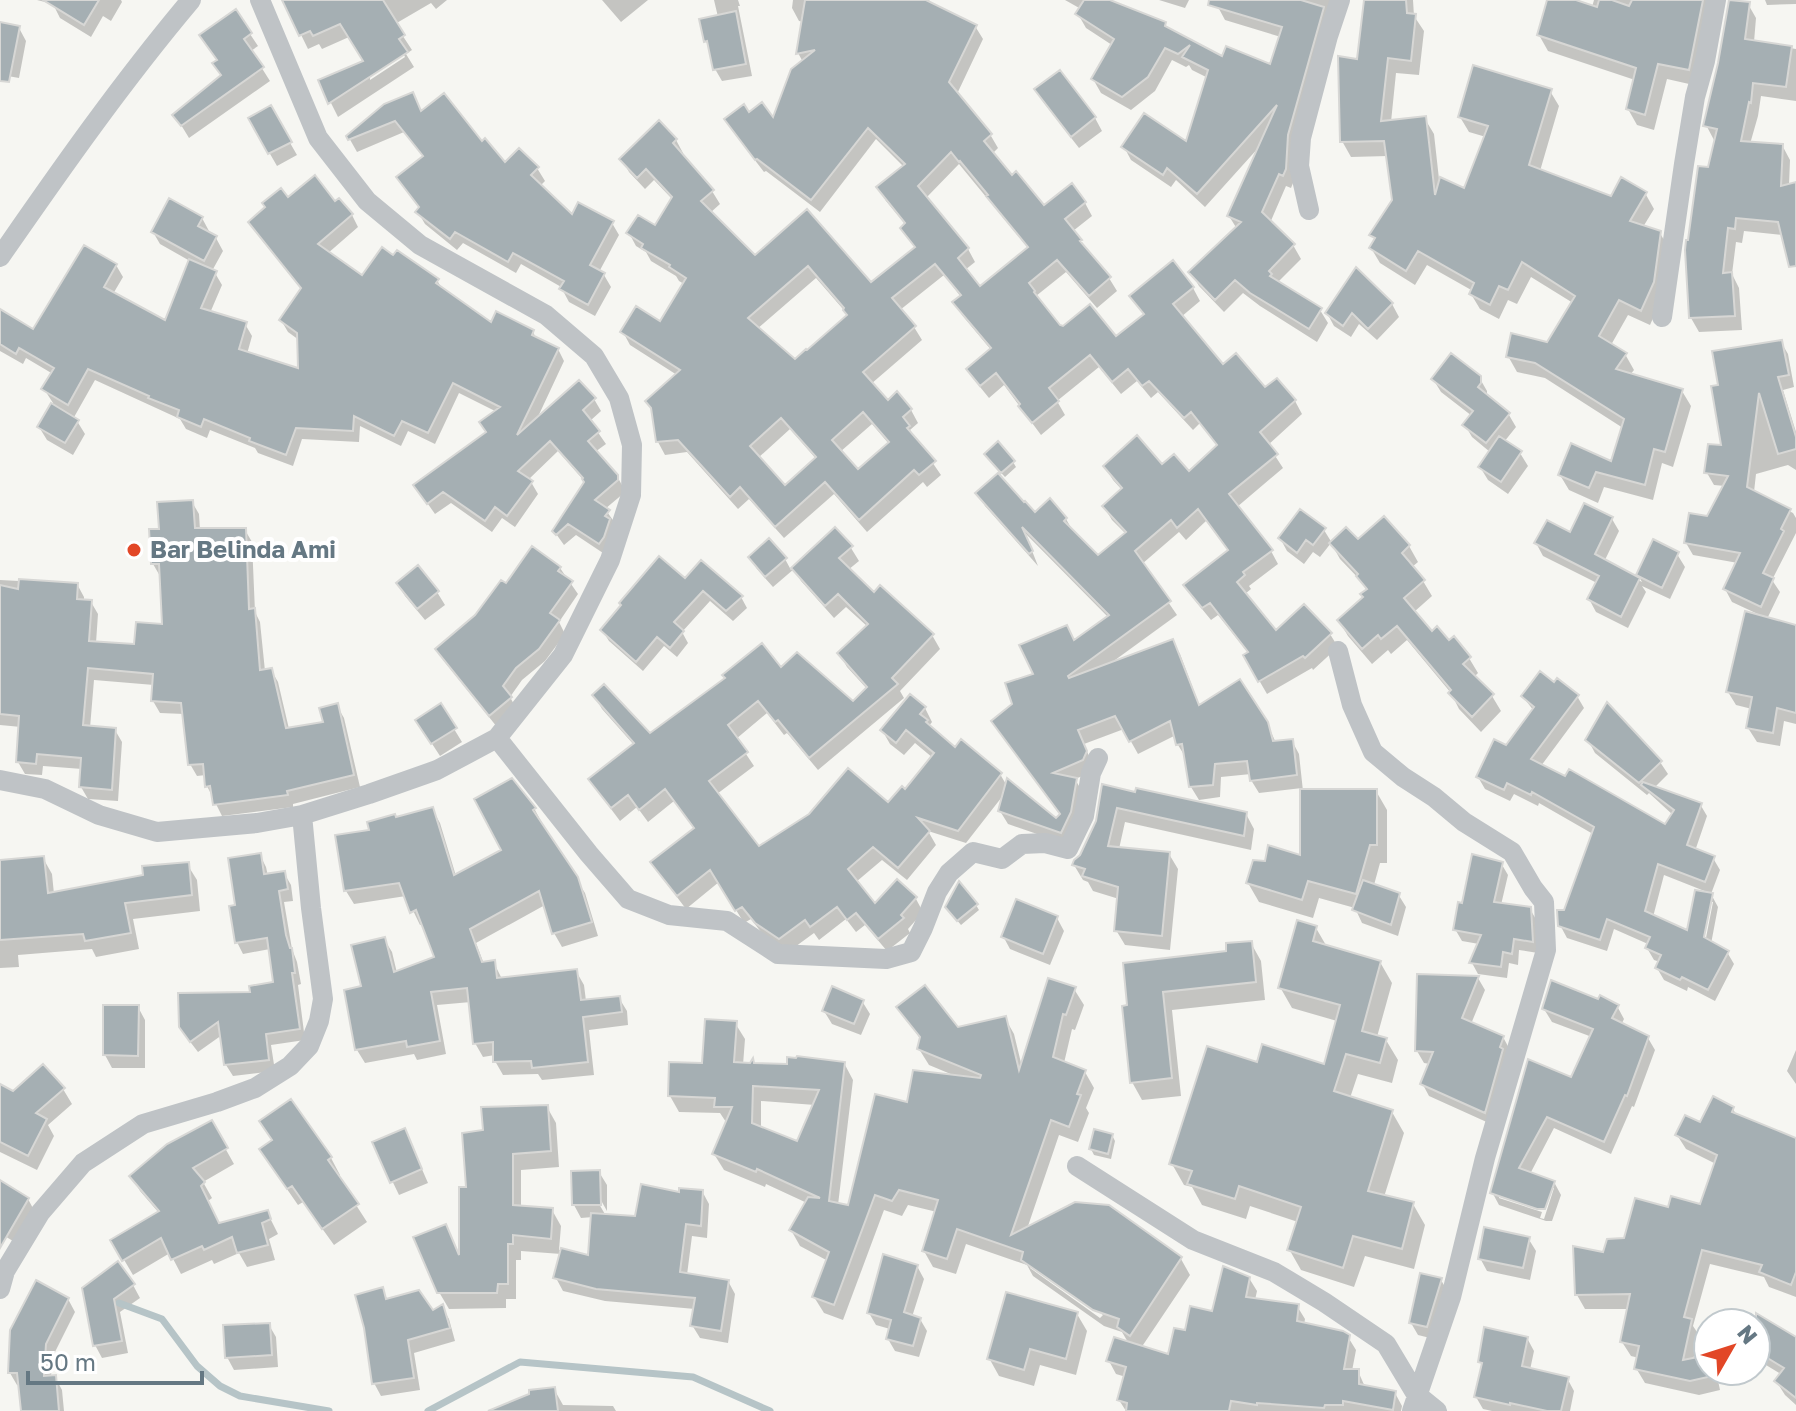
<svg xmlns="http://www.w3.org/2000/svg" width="1796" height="1411" viewBox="0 0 1796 1411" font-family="'Golos Text',sans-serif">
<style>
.shadow{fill:#0003;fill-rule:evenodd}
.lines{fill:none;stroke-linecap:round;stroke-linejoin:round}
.stream{stroke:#b6c4c7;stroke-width:7}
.building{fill:#a5afb3;stroke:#d7d7d5;stroke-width:2;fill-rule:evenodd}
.street{stroke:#bfc3c6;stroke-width:20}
.poi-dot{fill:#e24727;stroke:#fff;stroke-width:3}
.labels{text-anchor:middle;stroke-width:8;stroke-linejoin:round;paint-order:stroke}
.poi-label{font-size:24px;font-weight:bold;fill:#657883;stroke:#fff;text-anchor:start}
</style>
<rect width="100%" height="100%" fill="#f6f6f2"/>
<path class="shadow" d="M37 0H121L122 2 111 21 103 16 91 37 60 18 53 4Z
M284 0H447L436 9 431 3 395 24 412 50 406 54 414 67 338 117 320 81 366 62 349 37 322 49 319 44 308 49ZM403 53 405 57 370 80V75Z
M602 0H648L621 22Z
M714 0H738L740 6H738L752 76 722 81 715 69 711 52 706 41 718 17Z
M793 0H929L932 5 975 26 983 39 957 94 991 136 998 148 992 154 1011 178 1044 208 1085 203 1092 216 1073 231 1086 251 1109 278 1117 291 1097 308 1066 272 1036 296 1059 327 1116 339 1145 316 1132 296 1193 288 1200 301 1181 317 1223 367 1265 390 1277 380 1295 401 1302 414 1268 445 1283 468 1237 507 1271 551 1278 564 1249 586 1251 589 1245 594 1275 633 1330 634 1338 647 1313 670 1312 668 1267 694 1245 656 1249 654 1218 615 1211 620 1193 598 1186 585 1229 551 1206 521 1186 540 1179 532 1142 564 1177 615 1111 663 1172 641 1180 654 1200 707 1267 723 1276 743 1292 741 1299 754 1303 791H1376L1387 810V863H1380L1374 885 1398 894 1406 907 1398 936 1362 923 1355 908 1319 898 1313 918 1259 902 1248 883 1302 857V788L1259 793 1251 780V774L1221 777 1220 797 1199 800 1191 787 1186 758 1178 745 1176 735 1138 754 1124 729 1084 744 1093 766 1090 773 1075 779 1083 793 1069 845 1008 824 1000 811 1005 793 966 843 928 831 936 845 907 880 882 860 856 882 874 906 897 882 916 899 923 912 908 929 910 933 887 951 865 925 856 932 846 919 819 940 814 933 788 952 765 937 751 919 744 923 719 882 686 909 661 876 653 862 695 829 674 801 648 822 637 807 620 821 599 793 591 780 634 745 602 709 594 695 649 736 781 670 854 704 868 690 847 667 839 653 868 627 846 607 834 618 801 581 794 569 773 587 757 569 750 558 785 559 791 570 835 530 851 548 859 561 848 570 874 595 932 635 940 649 900 691 904 698 818 770 787 733 784 735 767 713 736 739 754 766 717 794 758 848 889 805 905 792 933 758 915 743 904 755 890 744 882 730 925 708 932 722 929 726 955 750 1000 774 1007 786 1056 820 1061 816 1001 734 1015 705 1035 675 1074 642 1109 618 1025 533 1038 566 985 506 978 493 1035 515 1066 519 1074 533 1098 557 1126 534 1112 520 1104 507 1122 490 1113 480 1105 467H1162L1189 474 1218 447 1200 423 1193 430 1158 392 1151 398 1137 381 1121 394 1099 367 1057 401 1065 415 1041 435 1004 385 989 398 976 382 969 369 992 351 962 315 955 302 961 297 944 275 900 310 914 327 922 340 871 384 887 403 911 410 918 423 910 430 941 475 927 487 923 482 867 532 834 494 784 538 749 499 738 509 687 452 665 455 658 442 677 375 630 345 623 332 660 323 684 284 679 281 676 276 651 261 646 252 636 246 629 233 655 228 673 200 654 180 645 189 629 172 622 159 676 140 683 153 681 155 712 191 720 204 710 213 754 258 807 212 871 285 916 249 902 228 906 225 886 201 879 188 904 167 876 139 820 212 766 171 764 172 734 133 749 115 774 121 803 62 798 53 804 22 799 21 792 8ZM959 164 1029 249 980 289 965 270 975 262 968 249 926 198ZM816 278 849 316 795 361 757 329ZM872 424 889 444 858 472 840 452ZM790 429 817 460 785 488 758 458Z
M1065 0H1108L1165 24 1168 30 1223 59 1272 66 1281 37 1225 20 1218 7 1220 0H1346L1293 183 1291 188 1286 186 1270 223 1293 245 1301 259 1277 283 1320 310 1328 323 1317 342 1260 306 1243 293 1224 312 1199 286 1191 272 1237 229 1229 216 1260 146 1205 207 1176 180 1171 187 1131 160 1124 147 1187 144 1208 78 1192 70 1189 65 1186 67 1172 60 1155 91 1131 110 1101 93 1093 79 1112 45 1086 28 1078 14 1081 9Z
M1159 0H1189L1185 8Z
M1366 0H1413L1414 16 1424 31 1419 75 1396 73 1391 122 1425 119 1434 134 1439 179 1465 191 1486 137 1469 132 1460 117 1550 91 1559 106 1540 171 1612 198 1645 193 1654 209 1643 227 1660 233 1669 249 1662 298 1650 325 1628 315 1611 345 1625 354 1634 370 1630 375 1682 391 1691 406 1673 467 1662 463 1653 500 1604 487 1598 503 1569 490 1560 475 1613 464 1623 428 1545 378 1517 372 1508 356 1548 344 1573 303 1531 277 1517 304 1508 300 1499 319 1480 309 1471 294 1473 291 1427 265 1415 285 1380 263 1371 248 1375 241 1372 235 1394 201 1388 156 1351 157 1342 141 1359 61Z
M1549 0H1569L1592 7 1594 0H1720L1698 86 1667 79 1654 130 1637 125 1628 109 1635 80 1548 51 1539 35Z
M1765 0H1796V4L1767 5Z
M1748 4 1756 18 1754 42 1796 49V101L1761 96 1758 116 1750 144 1782 145 1790 160 1789 186 1796 184V253L1783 235 1744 231 1742 243 1736 242 1732 274 1739 288 1742 330 1699 332 1691 318 1710 169 1716 140H1714L1706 125Z
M19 28 26 41 19 78 2 75 0 72V36Z
M250 34 258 46 251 51 270 81 189 138 175 115 222 76 218 61 209 48Z
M1037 90 1095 118 1102 131 1079 148 1044 103Z
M386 106 422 113 482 144 505 165 537 168 545 181 540 186 572 217 612 223 619 235 599 272 604 275 611 287 595 316 569 302 562 289 563 288 521 264 516 273 463 243 457 250 425 224 418 212 420 209 406 190 424 157 404 132 357 152 348 136Z
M270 108 297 155 277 166 250 119Z
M288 200 335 204 352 215 358 227 327 254 363 278 437 280 443 291 491 325 533 332 537 340 558 349 564 361 536 421 594 399 601 411 590 421 606 444 595 452 617 476 624 489V493L605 509 615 523 606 555 576 535 564 545 554 531 586 483 558 451 528 480 531 482 538 494 515 527 502 518 492 532 451 503 435 514 423 497 488 434 497 412 459 393 435 444 408 431 401 446 360 426 359 442 302 439 293 466 258 453 255 448 210 430 207 438 186 429 180 419 95 380 73 419 77 421 85 434 73 455 47 440 39 427 53 403 44 389 53 374 26 358 23 364 0 351V319L34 331 116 265 123 277 113 294 166 323 190 261 160 244 153 232 202 218 209 231 208 234 216 238 223 251 212 271 215 273 222 285 210 313 245 324 252 336 247 354 300 371 299 340 288 332 281 320 302 290 257 234 250 223Z
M1392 304 1399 317 1377 340 1359 324 1351 337 1334 326 1327 313Z
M1781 342 1788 354 1794 387 1783 390 1796 432V470L1788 465 1756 474 1754 492 1793 513 1796 518V533L1772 580 1780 592 1767 619 1796 627V724L1784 721 1780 746 1757 742 1748 728 1752 709 1736 705 1728 692 1762 616 1732 602 1725 589 1738 563 1693 555 1686 543 1708 518 1725 486 1714 485 1707 473 1723 448 1720 386Z
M1479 377 1487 391V397L1509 415 1516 427 1504 442 1520 453 1528 466 1508 494 1488 480 1480 467 1490 452 1472 437 1465 425 1472 416 1441 392 1433 379Z
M989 460 1013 462 1016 467 1005 477Z
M192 502 199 514 200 530H245L252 542 255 612 260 622 265 671 271 670 278 682 289 729 325 724 337 706 344 718 360 787 293 804V807L222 816 207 786 206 775 197 776 190 764 184 714 160 713 153 701 154 685 94 680 90 728 115 730 122 742 118 801 88 799 81 787 82 769 43 766 42 775 25 774 18 762 21 727 0 725V580L77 584 84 597V602H91L98 614 96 643 136 646 164 626 160 576 153 564 161 531Z
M1612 519 1619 531 1604 562 1642 582 1638 575 1677 554 1685 567 1670 599 1642 586 1646 592 1628 628 1596 612 1589 599 1597 583 1543 556 1536 543 1571 535Z
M1324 530 1332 543 1358 542 1409 546 1418 562 1412 567 1423 581 1432 596 1414 612 1431 633 1449 642 1469 658 1478 673 1474 677 1492 696 1501 711 1481 732 1459 709 1451 693 1407 640 1391 654 1388 650 1372 664 1348 636 1339 621 1365 598 1367 591 1362 582 1340 559 1331 543 1320 557 1313 552 1304 564 1287 551 1280 538Z
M560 568 578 594 559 622 565 634 545 661 522 680 510 697 517 710 497 727 444 661 437 649 477 617 506 586Z
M685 581 741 597 747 608 733 621 710 601 682 632 688 643 677 657 664 646 643 671 609 641 602 630Z
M398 584 437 592 445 605 425 620 405 596Z
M1554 685 1577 696 1584 708 1541 766 1665 826 1673 815 1649 793 1647 795 1595 753 1588 740 1660 762 1668 774 1654 788 1700 804 1707 816 1695 851 1713 858 1720 870 1711 894 1718 907 1711 944 1727 952 1734 964 1715 1001 1688 987 1687 991 1664 980 1657 968 1660 962 1654 960 1647 948 1648 944 1614 929 1607 951 1567 938 1560 925 1593 834 1539 803 1538 806 1514 794 1510 801 1485 789 1478 777 1507 747 1534 711 1523 697ZM1664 875 1707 892 1689 933 1653 917ZM1709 902H1713L1704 948 1700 947Z
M440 706 462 742 440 756 425 733Z
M511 780 535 810 542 823 540 824 585 893 598 936 562 947 554 933 545 905 476 943 484 964 494 963 502 979 576 971 584 985 586 1001 619 998 627 1011 628 1025 589 1030 594 1075 542 1080 538 1074 503 1075 495 1061V1055L483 1057 475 1043 471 1002 437 1005 446 1054 417 1060 414 1054 365 1063 357 1050 346 991 363 988 384 939 392 952 397 973 436 958 424 924 420 925 406 896 354 904 346 891 372 832 395 819 432 809 440 823 456 876 504 851Z
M1104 787 1246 814 1254 829 1251 850 1125 822 1119 849 1169 854 1178 869 1170 950 1125 945 1116 930 1119 899 1093 891 1088 882 1083 880 1074 865 1081 856 1098 822Z
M260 855 266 867 268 876 284 873 291 885 293 901 284 902 292 949 297 962 301 984 298 985 305 1040 271 1045 275 1071 233 1076 226 1065 222 1035 198 1052 188 1039 252 994 276 984 270 949 243 954 237 942 238 907Z
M43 858 52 874 54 894 145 877 187 864 197 880 200 911 133 919 139 949 96 957 92 949 18 955 19 967 0 968V862Z
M1501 863 1508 875 1501 905 1530 909 1537 921 1538 953 1519 950 1518 965 1509 963 1507 978 1478 974 1472 963 1479 944 1462 941 1455 929 1463 905Z
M976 905 979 910 961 925 951 913Z
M1057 918 1064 931 1050 965 1010 949 1003 936Z
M1316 928 1327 947 1380 962 1392 983 1377 1037 1386 1040 1398 1060 1392 1083 1358 1074 1350 1098 1392 1112 1404 1133 1384 1197 1413 1204 1425 1225 1414 1269 1365 1256 1354 1287 1301 1270 1289 1249 1298 1222 1250 1206 1246 1219 1202 1205 1192 1187 1184 1185 1172 1164 1259 1065 1325 1066 1337 1021 1292 1008 1280 987Z
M1251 943 1261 961 1265 1000 1172 1010 1181 1096 1142 1100 1132 1082 1124 1008Z
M1478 978 1485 990 1471 1024 1503 1037 1510 1050 1491 1124 1429 1096 1422 1083 1430 1064 1424 1063 1417 1051Z
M1074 989 1084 1005 1075 1030 1072 1029 1064 1063 1085 1072 1094 1088 1086 1108 1089 1113 1078 1142 1059 1135 1027 1229 1181 1259 1190 1275 1141 1348 1169 1356 1186 1333 1214 1313 1249 1278 1257 1291 1255 1300 1297 1306 1305 1319 1304 1325 1348 1337 1356 1350 1352 1371H1358L1365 1387 1395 1393 1402 1406 1401 1411H1126L1119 1400 1126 1377 1116 1374 1109 1361 1129 1344 1122 1332 1104 1326 1033 1276 1027 1265 966 1244 956 1274 933 1267 924 1251 937 1212 908 1205 902 1216 884 1210 843 1320 824 1313 814 1297 828 1261 800 1246 791 1230 807 1203 766 1184 765 1187 724 1170 714 1154 726 1122 720 1113 679 1112 670 1096 704 1065 735 1023 745 1039 743 1065 844 1063 853 1080 838 1205 849 1207 908 1105 953 1075 929 1065 919 1049 921 1040 899 1007 957 1029 1005 1018 1014 1034 1022 1067ZM761 1101 815 1105 798 1144 761 1128ZM1030 1263 1103 1315 1100 1318 1030 1268Z
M862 1001 870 1014 861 1035 832 1024 824 1011Z
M1599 1001 1617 1006 1624 1019 1621 1025 1648 1038 1655 1050 1634 1107 1632 1106 1611 1154 1554 1128 1530 1174 1554 1182 1561 1195 1552 1221H1546L1499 1205 1492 1192 1572 1080 1592 1037 1552 1022 1544 1009ZM1550 1188H1554L1544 1219 1540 1218 1542 1212 1499 1198V1194Z
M138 1007 145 1020V1068H112L105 1055Z
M1796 1050V1084L1787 1071Z
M0 1086 13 1093 63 1089 72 1104 48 1125 54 1136 37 1170 0 1152Z
M291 1102 331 1158 340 1175 338 1177 367 1222 334 1245 303 1202 298 1205 271 1166 274 1141Z
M547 1107 556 1123 559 1167 521 1170V1208L552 1210 561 1226 559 1250 590 1257 593 1217 581 1218 574 1205 599 1172 607 1185V1211L598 1195 595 1197 606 1216 637 1218 681 1194 702 1191 709 1204 707 1238 692 1236 687 1275 728 1281 735 1294 728 1343 700 1338 692 1325 695 1309 605 1301 563 1291 556 1278 561 1254 521 1251V1260H516V1299H506V1308L449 1309 439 1292 445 1227 461 1259 468 1189 485 1131Z
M1733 1109 1737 1116 1796 1160V1297L1769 1287 1764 1277 1710 1264 1693 1326 1699 1335 1693 1360 1708 1357V1371H1716L1720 1390 1699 1395 1645 1383 1636 1368 1639 1358 1631 1356 1622 1342 1629 1309H1585L1577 1295 1605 1254 1670 1210 1702 1206 1716 1164 1686 1149 1677 1135Z
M211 1123 234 1164 203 1182 212 1198 208 1201 219 1225 267 1212 278 1234 269 1239 275 1260 247 1267 239 1253 214 1264 212 1260 181 1274 170 1253 133 1275 113 1241 159 1213 140 1191 132 1176Z
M1112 1135 1115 1141 1111 1159 1094 1155 1091 1149Z
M374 1143 411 1144 428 1183 399 1195Z
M0 1183 28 1199 35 1212 16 1243 0 1233Z
M1528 1238 1536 1251 1530 1280 1487 1271 1480 1258Z
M917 1266 924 1279 912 1317 920 1319 927 1331 919 1357 895 1351 888 1339 890 1329 876 1325 869 1313Z
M1441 1280 1448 1292 1434 1339 1418 1335 1411 1323Z
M133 1285 140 1298 120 1312 128 1353 102 1358 95 1345 84 1289Z
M382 1290 388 1301 433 1312 442 1307 449 1319 455 1341 414 1353 420 1390 381 1396 374 1383Z
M68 1299 75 1312 52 1358 51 1378 55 1377 62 1390 64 1411H23L20 1386 17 1385 10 1373Z
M1077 1314 1087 1331 1076 1375 1040 1365 1034 1386 999 1376 989 1358Z
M1757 1316 1796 1340V1405L1785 1395 1776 1381 1781 1374 1756 1359V1323H1753Z
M269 1325 276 1337 278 1367 234 1370 227 1357Z
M1527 1338 1534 1351 1530 1370 1567 1378 1574 1391 1570 1411H1492L1483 1409 1476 1397 1483 1367 1480 1361Z
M554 1389 563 1405 613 1406 616 1411H490Z"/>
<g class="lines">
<path class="stream" d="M119 1303 162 1319 197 1366 220 1386 240 1396 329 1411
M428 1411 520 1362 693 1377 770 1411"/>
</g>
<path class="building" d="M43 0H99L84 25Z
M282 0H383L405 35 399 39 408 52 328 104 318 80 363 61 340 24 313 36 310 31 299 36Z
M805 0H926L977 25 949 82 992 134 984 141 1012 175 1016 171 1044 205 1072 183 1086 202 1065 219 1082 240 1080 241 1111 277 1089 296 1057 260 1029 283 1035 291 1034 292 1060 325 1063 326 1090 304 1116 336 1144 314 1129 296 1173 260 1194 287 1173 304 1223 364 1236 353 1265 387 1277 378 1296 400 1260 432 1278 454 1229 494 1273 550 1243 572 1245 575 1237 582 1276 630 1304 604 1332 633 1305 658 1303 656 1258 682 1243 655 1248 652 1210 603 1202 608 1183 585 1228 550 1198 509 1177 528 1171 520 1135 551 1171 601 1068 676 1069 678 1173 639 1199 705 1240 679 1268 722 1273 741 1293 739 1297 775 1250 781 1247 761 1215 764 1213 785 1189 787 1182 744 1176 745 1170 721 1129 742 1115 716 1078 730 1087 751 1083 760 1053 773 1077 778 1071 812 1061 833 998 811 1007 778 1056 818 1060 814 991 721 1012 704 1005 683 1033 674 1019 645 1067 625 1074 640 1109 615 1022 527 1033 551 1029 554 975 493 998 473 1024 502 1025 501 1035 512 1050 498 1067 518 1064 521 1098 555 1126 532 1102 506 1122 488 1103 466 1137 435 1162 464 1174 454 1189 471 1217 445 1191 412 1184 418 1149 381 1142 386 1128 369 1112 382 1090 355 1049 388 1059 401 1032 423 1018 406 1020 404 996 373 980 386 966 369 991 348 952 302 961 295 935 264 892 298 916 326 863 372 888 400 897 391 912 409 903 417 910 426 907 428 936 461 919 475 914 470 859 520 825 482 775 527 740 487 730 497 678 440 656 442 651 408 645 401 680 370 620 332 636 306 660 321 686 278 669 267 670 265 641 248 643 244 626 233 638 215 655 225 672 197 646 169 637 178 619 159 659 120 677 139 673 143 714 190 701 201 755 255 807 209 871 282 915 247 900 228 905 223 876 187 905 164 868 128 811 200 757 159 755 160 724 119 744 104 749 112 762 102 773 117 791 69 815 50 796 54ZM951 152 959 162 960 161 988 195 986 196 1028 247 980 286 958 258 969 248 918 186ZM808 266 844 308 843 310 847 315 807 350 806 349 795 359 748 318ZM863 412 889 442 858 469 832 440ZM781 418 816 457 785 485 750 446Z
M1084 0H1110L1166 22 1165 26 1222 56 1226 46 1270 64 1282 27 1208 5 1209 0H1301L1324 7 1288 135 1286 169 1283 176 1279 174 1262 212 1295 244 1269 271 1272 274 1270 276 1322 308 1309 329 1250 293 1235 280 1215 300 1188 272 1241 222 1227 216 1277 105 1197 194 1167 168 1163 175 1121 147 1144 113 1186 141 1208 70 1182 57 1190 45 1178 54 1165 48 1148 77 1122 97 1091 79 1114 39 1075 14Z
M1364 0H1406L1407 13 1416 14 1411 61 1388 58 1381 121 1426 116 1435 195 1440 177 1464 188 1488 126 1458 117 1473 65 1552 89 1529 165 1611 196 1621 177 1647 192 1630 221 1661 231 1654 282 1641 311 1619 300 1599 336 1627 353 1616 369 1683 389 1665 452 1654 449 1645 485 1596 472 1589 488 1558 475 1571 443 1611 461 1624 419 1535 363 1506 357 1511 333 1547 342 1575 296 1522 262 1508 290 1499 286 1490 305 1469 294 1474 283 1418 251 1406 271 1369 248 1375 238 1369 235 1392 200 1384 141 1340 142 1338 56 1357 59Z
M1547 0H1576L1597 7 1599 0H1612L1629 6 1632 0H1703L1689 70 1658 64 1645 115 1626 109 1636 68 1537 35Z
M1729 0 1750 2 1745 39 1792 46 1786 87 1753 83 1751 103 1749 102 1741 141 1783 144 1781 186 1796 182V266L1789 267 1778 222 1736 218 1735 229 1728 228 1723 273 1732 272 1735 316 1689 318 1685 250 1686 240H1688L1698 166 1708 167 1717 129 1703 126 1718 63Z
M236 9 252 33 244 39 264 67 181 126 172 115 221 75 212 63 217 60 199 35Z
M736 11 746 64 713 70 707 41 704 42 699 19Z
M0 22 20 26 9 82 0 81Z
M1060 70 1096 117 1071 137 1034 89Z
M413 92 421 111 444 93 482 141 485 138 505 162 519 148 539 167 531 175 572 214 578 202 614 221 590 265 605 273 588 305 559 289 564 281 513 253 508 262 455 232 450 239 415 212 419 207 396 177 423 156 395 121 348 140 346 136 384 104Z
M271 105 292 142 268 154 248 118Z
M315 175 335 201 339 198 353 214 318 244 362 275 382 247 393 255 397 250 439 279 436 283 491 322 496 311 534 330 532 335 559 348 517 435 579 380 596 398 583 410 600 431 588 441 618 475V480L595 500 610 510 605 516 610 519 604 537 599 544 568 524 556 535 552 531 584 482 582 479 583 478 550 441 518 471 533 481 507 516 495 507 485 521 443 492 427 504 413 485 486 432 479 422 500 407 453 383 428 433 402 421 394 436 354 416 353 431 296 428 286 455 249 441 250 438 204 419 201 427 177 417 179 410 148 398 149 396 88 369 68 405 41 389 54 368 19 348 16 354 0 344V309L33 329 84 245 117 264 104 287 165 320 189 259 217 271 201 308 247 322 239 349 298 368 297 333 279 320 301 288 248 222 265 207 262 203 281 188 288 197Z
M169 198 203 217 198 226 217 236 204 261 151 232Z
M1356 267 1393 303 1368 329 1352 313 1343 326 1325 313Z
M1782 340 1789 375 1778 377 1796 437V449L1778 454 1759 393 1747 487 1791 509 1781 529 1784 531 1763 573 1774 578 1761 607 1723 589 1740 553 1684 543 1689 513 1707 516 1728 476 1704 473 1708 444 1721 445 1711 386 1718 385 1712 351Z
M1451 353 1481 376V383L1478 387 1510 413 1486 443 1462 425 1473 411 1431 379Z
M51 403 79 420 65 443 37 427Z
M1499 436 1522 451 1501 482 1478 467Z
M998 441 1015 461 1001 473 984 454Z
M193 500 195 528H246L249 609 255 608 260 670 272 668 286 728 323 722 319 708 338 703 354 775 287 791 288 795 213 805 210 786 205 787 203 764 188 765 181 703 151 701 153 674 88 668 83 725 116 728 112 790 79 787 81 758 37 754 36 764 16 762 19 716 0 714V585L18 589 19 579 78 583 77 599 92 600 89 641 134 644 136 622 162 624 159 564H151L149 529H159L157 502Z
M1584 503 1613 517 1595 554 1640 578 1621 617 1587 599 1599 576 1534 543 1547 520 1570 532Z
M1300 509 1326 528 1313 545 1306 540 1297 553 1278 538Z
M1384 516 1410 545 1402 553 1425 580 1404 598 1432 631 1437 626 1449 640 1454 636 1471 657 1463 664 1494 694 1472 717 1448 693 1451 690 1397 626 1381 639 1378 635 1362 649 1337 620 1363 597 1360 594 1367 589 1356 576 1358 574 1329 543 1346 527 1358 539Z
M835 527 853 546 839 558 874 592 880 585 934 634 892 678 898 684 809 758 778 720 775 722 758 701 728 725 748 752 709 781 759 846 809 814 848 768 888 802 902 786 905 789 934 753 906 730 896 743 880 730 910 694 926 707 920 714 928 720 926 722 955 747 961 739 1002 773 958 831 918 818 930 831 898 868 873 847 848 869 875 903 897 879 917 897 901 915 904 918 878 939 856 913 847 920 837 907 810 927 805 920 779 939 755 923 742 907 735 911 710 870 677 896 650 862 694 828 665 789 639 810 628 795 611 808 588 779 634 743 592 695 604 684 650 733 725 678 722 675 762 643 781 667 797 652 853 701 867 687 837 653 868 624 838 594 825 606 791 568Z
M769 538 787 558 765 577 748 557Z
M1653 539 1679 552 1662 588 1636 575Z
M532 546 561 567 558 571 573 581 550 613 560 620 539 649 516 668 503 686 512 697 489 716 435 649 475 615 501 580 506 583Z
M659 556 685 578 701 560 743 596 726 611 703 591 674 622 684 631 670 648 657 637 636 662 600 630 621 605 619 603Z
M418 565 439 591 417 609 396 583Z
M1745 611 1796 625V713L1777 708 1773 733 1746 728 1752 697 1726 692Z
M1540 671 1554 682 1557 678 1579 695 1531 759 1565 776 1569 769 1665 824 1674 810 1641 785 1643 782 1702 803 1687 845 1715 856 1705 882 1658 864 1645 911 1687 930 1695 890 1713 893 1704 937 1729 951 1708 990 1682 977 1680 980 1655 968 1661 955 1645 948 1650 937 1607 919 1600 940 1558 926 1557 910H1564L1594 827 1532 792 1531 795 1507 783 1504 790 1476 777 1494 739 1506 745 1534 707 1521 696Z
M1607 702 1662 761 1639 783 1585 740Z
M441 703 457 728 431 744 415 720Z
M512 778 536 808 533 810 578 877 592 922 552 934 539 891 470 929 482 962 495 960 497 978 577 969 581 1000 620 996 622 1012 583 1017 588 1062 532 1068 531 1061 493 1062V1042L473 1044 467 988 431 992 440 1041 407 1047 406 1041 355 1050 344 990 361 986 351 945 385 937 394 972 434 957 416 910 410 913 399 883 344 891 335 835 369 830 367 822 395 814 396 817 433 807 454 875 501 850 474 799Z
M1102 784 1135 792 1136 788 1247 812 1244 836 1117 808 1108 846 1170 852 1162 936 1114 931 1118 887 1082 876 1085 869 1072 865 1074 860 1080 855 1096 821Z
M1300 789H1377V845H1370L1356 894 1308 881 1302 900 1246 883 1253 860 1265 861 1268 845 1300 855Z
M261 853 264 874 285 871 288 889 279 891 286 935 290 948H292L295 973H292L300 1029 266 1034 269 1060 224 1065 218 1022 190 1042 179 1027 178 993 250 992 249 986 273 982 267 938 235 943 229 906 235 905 228 858Z
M1472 854 1503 862 1494 902 1531 907 1533 942 1514 939 1512 954 1503 952 1501 967 1469 963 1481 935 1453 930 1458 902 1462 903Z
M44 856 48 893 143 875 142 866 189 862 192 895 125 903 131 933 85 941 83 934 0 940V860Z
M1363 880 1400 893 1391 925 1352 910Z
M959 881 978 904 957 921 945 907Z
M1016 899 1058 916 1043 954 1001 937Z
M1297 920 1317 926 1313 941 1381 961 1362 1031 1387 1038 1380 1063 1346 1054 1334 1091 1393 1110 1368 1191 1414 1202 1402 1249 1353 1236 1343 1268 1287 1250 1301 1207 1239 1186 1235 1199 1187 1184 1192 1171 1169 1164 1207 1046 1257 1062 1262 1044 1324 1064 1340 1005 1278 988Z
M1252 941 1256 982 1163 992 1172 1078 1130 1083 1122 1006 1127 1005 1123 963 1226 951V943Z
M1417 974 1479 976 1462 1018 1504 1036 1500 1047 1503 1049 1485 1113 1420 1084 1433 1052 1415 1051Z
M1048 978 1076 987 1066 1015 1063 1014 1053 1057 1086 1070 1077 1094 1081 1095 1069 1127 1051 1120 1011 1235 1075 1202 1109 1205 1182 1257 1130 1336 1117 1327 1119 1319 1093 1310 1021 1260 1023 1252 957 1229 947 1259 922 1251 938 1200 899 1190 892 1201 875 1195 834 1305 812 1297 829 1252 789 1230 808 1197 820 1198 757 1169 756 1172 712 1154 732 1107H714L715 1098 668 1096 669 1062 702 1063 705 1019 737 1021 734 1062 750 1063 753 1058 754 1063 787 1064V1057L796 1058 797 1056 845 1062 829 1201 848 1205 875 1094 907 1102 913 1070 980 1078 981 1075 917 1049 920 1037 896 1007 925 985 958 1027 1006 1016 1019 1070ZM753 1086 819 1090 797 1141 752 1123Z
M1551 980 1598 999 1600 995 1619 1005 1612 1018 1649 1036 1627 1096 1625 1095 1604 1142 1547 1117 1519 1168 1555 1181 1545 1209H1537L1490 1193 1528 1059 1571 1077 1593 1029 1542 1009Z
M832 986 864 1000 854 1024 822 1011Z
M103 1005H139L138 1056 103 1055Z
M43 1064 65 1088 36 1113 47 1119 28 1156 0 1142V1084L13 1091Z
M1713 1096 1734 1107 1732 1112 1796 1138V1272L1791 1285 1759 1272 1762 1265 1702 1250 1684 1317 1692 1319 1683 1360 1708 1355V1377L1690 1381 1634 1369 1639 1346 1620 1342 1630 1294 1575 1295 1573 1246 1603 1252 1607 1239 1624 1238 1635 1198 1668 1207 1671 1196 1700 1204 1717 1155 1675 1135 1685 1115 1700 1122Z
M291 1099 332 1157 328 1160 359 1204 322 1229 292 1186 287 1189 259 1149 272 1140 259 1121Z
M548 1105 551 1151 513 1154V1205L553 1208 551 1239 513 1235V1244H508V1284H498L497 1293H437L413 1237 446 1224 459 1255V1187H466L462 1133 483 1130 481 1107Z
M212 1120 228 1148 193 1168 205 1182 201 1186 219 1223 268 1210 271 1219 262 1223 268 1245 237 1253 232 1237 204 1250 202 1246 171 1260 161 1238 122 1261 110 1240 159 1211 129 1176 167 1144Z
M405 1128 422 1169 390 1183 372 1142Z
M1094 1129 1113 1134 1108 1154 1089 1149Z
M600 1170 601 1205H572L571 1171Z
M0 1180 29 1198 0 1248Z
M641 1184 679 1192V1188L703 1190 701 1226 686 1224 680 1272 729 1280 721 1331 690 1326 695 1298 596 1289 553 1278 561 1248 588 1255 591 1213 635 1216Z
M1484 1227 1530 1237 1523 1268 1478 1259Z
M883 1254 918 1265 904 1312 921 1318 913 1346 886 1339 891 1320 867 1313Z
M118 1261 135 1284 114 1299 122 1341 93 1346 82 1288Z
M1223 1266 1250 1277 1246 1297 1299 1304 1297 1321 1343 1331 1350 1335 1344 1369H1359V1384L1396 1391 1393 1410 1343 1401V1405H1325L1324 1408 1257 1403V1405L1231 1401 1229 1411H1126L1127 1403 1117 1400 1126 1367 1106 1361 1114 1337 1168 1354 1174 1328 1185 1330 1190 1306 1212 1311Z
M1420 1273 1442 1278 1427 1327 1409 1323Z
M36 1280 69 1298 46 1344 44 1376 56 1375 59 1411H21L17 1373H8L10 1330Z
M383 1287 386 1299 419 1290 433 1310 443 1304 450 1328 408 1340 414 1378 372 1384 364 1328 355 1295Z
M1006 1292 1078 1312 1066 1359 1030 1349 1024 1370 987 1359Z
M1756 1313 1796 1337V1398L1774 1381 1784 1368 1756 1351Z
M270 1323 272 1355 225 1358 223 1325Z
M1484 1327 1528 1337 1522 1366 1569 1377 1561 1411H1547L1510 1403V1405L1474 1397 1482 1363 1478 1362Z
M555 1387 558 1411H488L529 1394V1390Z"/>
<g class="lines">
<path class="street" d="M1309 210 1299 166 1301 138 1328 36 1340 0
M0 257C61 169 122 82 191 0
M1662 317 1684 164 1695 97 1705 61 1716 0
M1338 651 1352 705 1373 752 1403 777 1434 797 1464 822 1512 852 1533 888 1544 902 1546 950 1485 1158 1451 1297 1412 1411
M497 738 589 854 628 899 669 915 727 921 778 954 886 959 911 952 923 928 937 892 949 873 973 852 1002 859 1022 844 1045 843 1068 849 1084 816 1091 773 1098 758
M0 780 45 789 99 815 157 832 257 823 302 815 369 794 437 770 497 738 563 655 610 560 631 495 632 445 619 398 594 356 546 315 420 245 367 201 318 138 260 0
M1077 1166 1193 1240 1274 1272 1324 1302 1386 1344 1416 1394 1437 1411
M0 1289 5 1271 40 1213 83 1163 143 1124 217 1102 255 1088 290 1066 309 1046 319 1021 323 999 311 908 302 815"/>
</g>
<circle class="poi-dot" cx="134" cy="550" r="8"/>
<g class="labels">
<g class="poi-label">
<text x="150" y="558">Bar Belinda Ami</text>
</g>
</g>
<g transform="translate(1732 1347) rotate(51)"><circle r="38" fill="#ffffff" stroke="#c1c9cd" stroke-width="2"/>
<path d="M0-6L14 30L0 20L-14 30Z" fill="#e24727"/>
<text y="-12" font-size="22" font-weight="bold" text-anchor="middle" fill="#657883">N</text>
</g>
<path d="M28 1371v12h174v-12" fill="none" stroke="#657883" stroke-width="4"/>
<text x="40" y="1371" font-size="24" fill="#657883" stroke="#ffffff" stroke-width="6" paint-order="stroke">50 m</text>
</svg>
